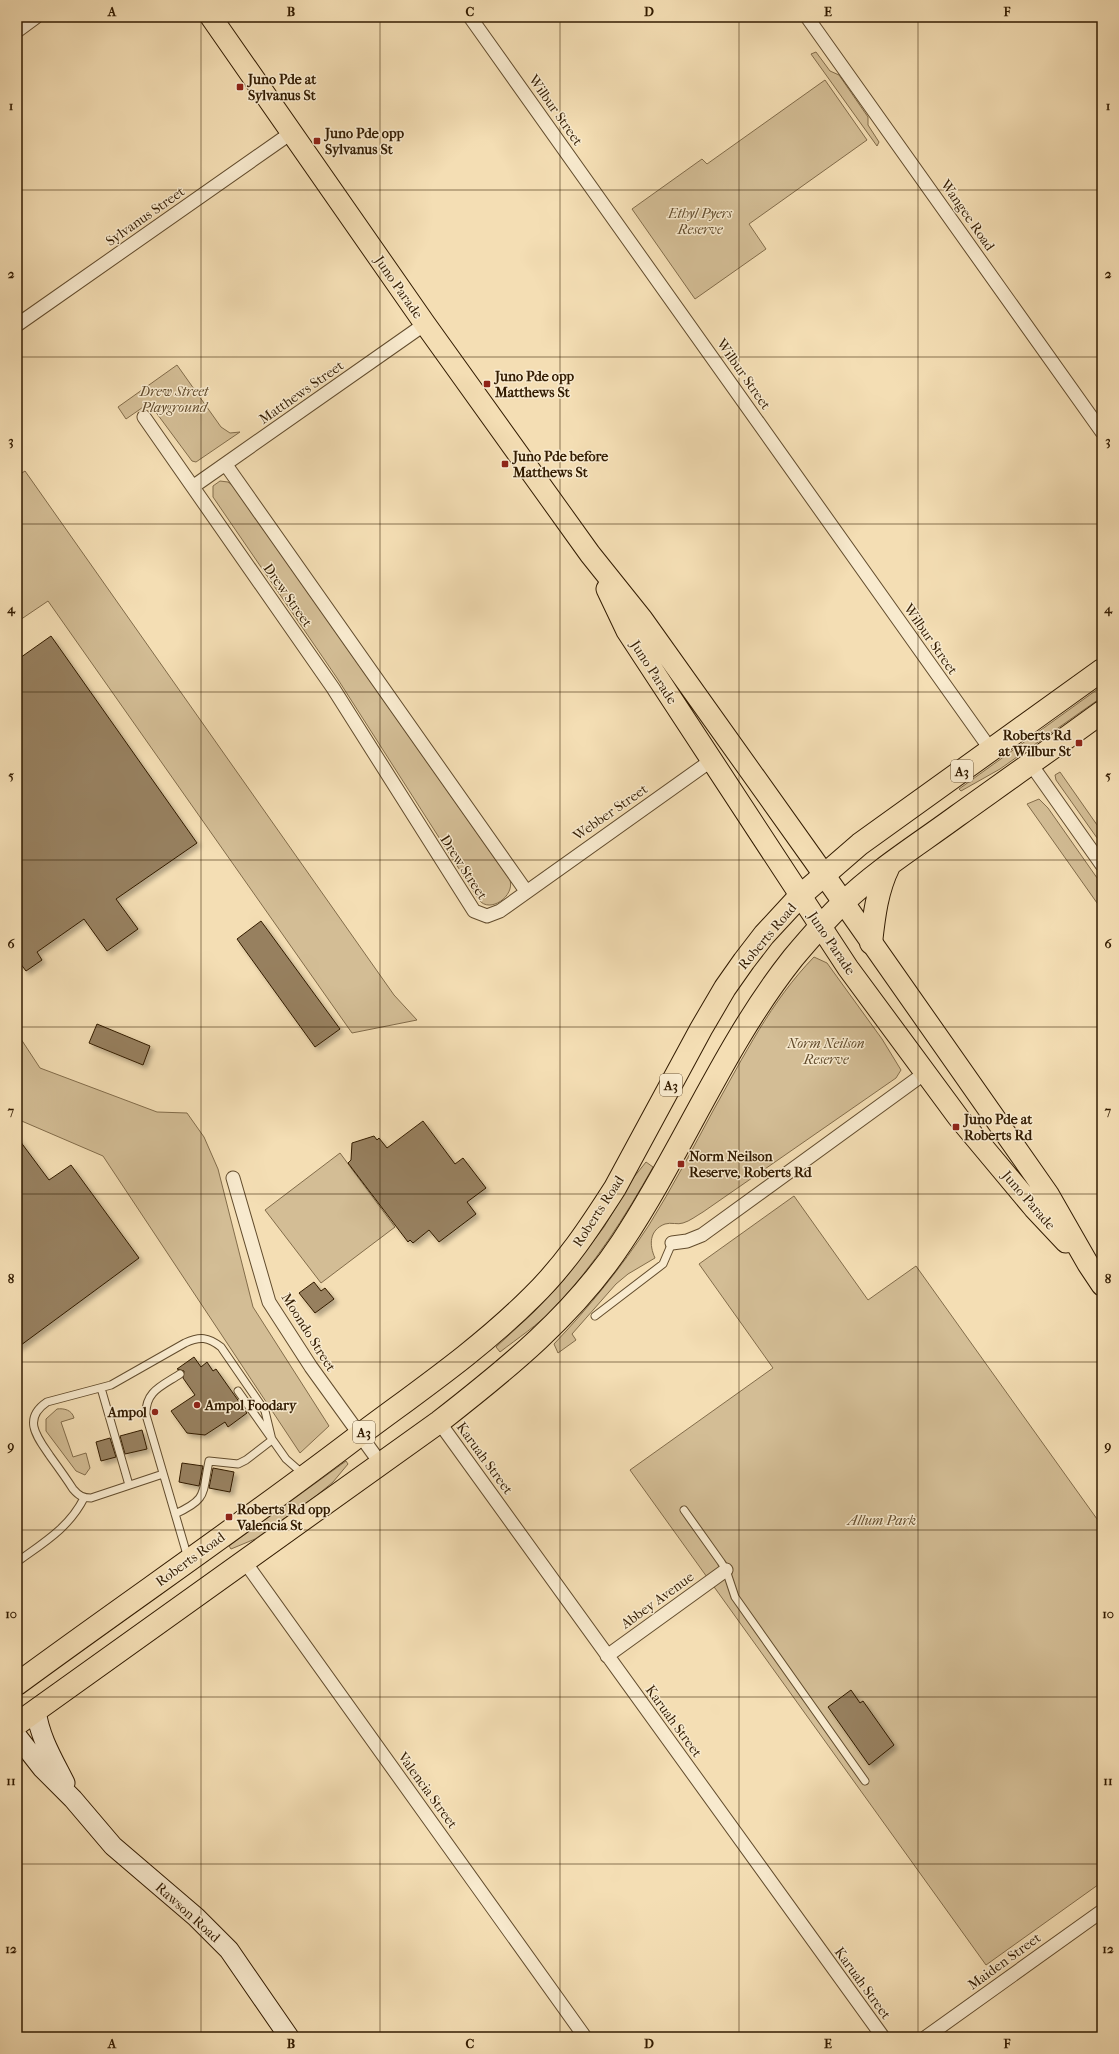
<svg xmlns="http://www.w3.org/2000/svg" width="1119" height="2054" viewBox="0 0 1119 2054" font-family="'IM FELL French Canon',serif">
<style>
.green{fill:#d3bd95;stroke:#826c4a}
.building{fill:#97805e;stroke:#321b00;filter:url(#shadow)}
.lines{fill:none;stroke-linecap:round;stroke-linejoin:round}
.service-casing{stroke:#624c2d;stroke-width:9}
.minor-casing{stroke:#624c2d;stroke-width:15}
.secondary-casing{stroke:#321b00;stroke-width:21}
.primary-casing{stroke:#321b00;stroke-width:23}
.trunk-casing{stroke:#321b00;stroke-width:24}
.service{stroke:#f8eace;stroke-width:7}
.minor{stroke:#f8eace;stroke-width:13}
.secondary{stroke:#f8eace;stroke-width:19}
.primary{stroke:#f4deb4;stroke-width:21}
.trunk{stroke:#f4deb4;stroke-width:22}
.grid{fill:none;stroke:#321b00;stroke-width:1;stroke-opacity:0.55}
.poi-dot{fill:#8f2418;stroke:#f8eace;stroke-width:1.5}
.labels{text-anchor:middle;stroke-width:3;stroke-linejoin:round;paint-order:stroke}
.shield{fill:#f8eace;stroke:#6d593e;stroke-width:1}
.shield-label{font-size:13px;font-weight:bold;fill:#321b00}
.poi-label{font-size:14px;font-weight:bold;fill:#321b00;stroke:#f8eace;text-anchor:start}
.street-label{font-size:14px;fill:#321b00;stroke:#f8eace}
.park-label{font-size:14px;font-style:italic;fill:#624c2d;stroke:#f8eace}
.neatline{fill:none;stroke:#321b00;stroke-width:1.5}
.grid-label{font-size:13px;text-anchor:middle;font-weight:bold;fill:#321b00}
</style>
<defs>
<filter id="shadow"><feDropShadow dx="3.5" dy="3.5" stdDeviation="2" flood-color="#0004"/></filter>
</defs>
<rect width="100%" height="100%" fill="#f4deb4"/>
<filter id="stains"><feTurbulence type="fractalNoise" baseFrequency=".005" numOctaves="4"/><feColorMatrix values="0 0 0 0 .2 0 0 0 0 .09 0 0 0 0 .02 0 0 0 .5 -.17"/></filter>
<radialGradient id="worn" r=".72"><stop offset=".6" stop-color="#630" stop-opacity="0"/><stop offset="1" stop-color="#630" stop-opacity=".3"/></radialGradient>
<path class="green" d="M816 52 830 71 839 75 868 117V125L879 142 877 146 811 54Z
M825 80 867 140 749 224 766 249 695 299 632 209 702 159 707 164Z
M177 365 221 427 230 433 240 432 196 462 192 461 149 403 126 419 118 407Z
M25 471 394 995 417 1020 352 1033 48 601 17 622V476Z
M220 481 228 482 232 485 510 880C515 896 490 914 479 900L337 678 213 497V486Z
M1102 686V697L1000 769 961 791 959 789Z
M1060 772 1102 832V845L1056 780 1055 775Z
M1039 799 1048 808 1102 885V910L1027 804Z
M814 957 827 963 882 1039 901 1070 896 1078 703 1212C696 1216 690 1221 683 1223 678 1225 671 1222 665 1224 649 1230 649 1245 655 1258L628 1274 616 1284 572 1334 576 1340 558 1353 554 1344C589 1307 621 1268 649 1225 672 1188 693 1148 714 1109 744 1056 771 1001 814 957Z
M17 1033 40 1068 157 1112 187 1113 204 1137 218 1169 253 1307 329 1426 300 1453 103 1156 17 1119Z
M340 1153 395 1227 321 1283 265 1210Z
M646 1162 653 1167C625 1217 594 1266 554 1308 538 1325 518 1338 500 1352L496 1347 534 1312 562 1282 604 1227 634 1177Z
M794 1196 868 1300 916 1266 1102 1526V1882L986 1965 630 1470 773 1368 699 1264Z
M57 1409C64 1408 72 1410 74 1418L61 1422 73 1457 86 1453 90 1468 85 1475 76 1471 46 1431V1419Z
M346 1461 348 1464 333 1482 316 1496 255 1539 231 1549 229 1546Z"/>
<path class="building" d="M51 636 197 843 116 899 138 929 107 951 84 919 37 952 42 960 26 971 17 959V660Z
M261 921 340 1029 315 1047 237 939Z
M97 1024 150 1046 143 1065 89 1043Z
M423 1121 455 1164 463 1158 486 1188 467 1202 476 1214 439 1242 429 1230 413 1243 410 1240 408 1242 348 1163 351 1160 352 1143 374 1136 377 1140 379 1138 387 1148Z
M17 1137 49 1180 71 1165 139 1258 17 1348Z
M314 1282 321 1291 325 1288 334 1299 315 1313 299 1293Z
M194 1357 201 1367 207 1362 213 1371 216 1369 247 1413 228 1427 225 1422 205 1435 187 1433 171 1411 195 1395 183 1378 184 1371 177 1369Z
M142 1430 147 1449 125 1454 120 1436Z
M110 1438 116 1457 101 1461 96 1442Z
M182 1463 203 1466 199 1486 179 1482Z
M213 1468 234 1472 230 1492 209 1488Z
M851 1690 860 1703 863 1701 894 1745 869 1765 828 1707Z"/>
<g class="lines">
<g class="service-casing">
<path id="service" d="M595 1316 663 1264 672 1243
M180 1374C162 1386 145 1391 146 1415L188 1558
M101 1388 129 1485
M238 1391 286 1459 303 1474
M163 1474 91 1498C83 1498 79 1496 73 1489 66 1478 58 1467 50 1456 37 1437 22 1419 47 1402L111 1385 185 1343C200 1336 208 1337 221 1347L265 1411 272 1440 246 1460 238 1464 209 1461C202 1494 208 1499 175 1514
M684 1510 721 1562 726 1570 735 1597 865 1781
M17 1562C43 1543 69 1528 84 1498"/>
</g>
<g class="minor-casing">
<path id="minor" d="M470 17 991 750
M807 17 1102 432
M17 31 36 17
M17 325 291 133
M144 417 333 688 474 911 487 916 500 911 712 760
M226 465 526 891
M194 486 425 324
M1030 763 1102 865
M233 1178 269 1302 311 1367 381 1464
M672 1243 687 1241 702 1235 925 1073
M439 1422 883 2037
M245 1562 585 2037
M607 1656 726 1570
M926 2037 1102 1911"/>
</g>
<g class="secondary-casing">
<path id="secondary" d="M36 1711C40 1738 53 1759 65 1783
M17 1736 42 1768 73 1799 113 1846 196 1917 229 1950 289 2037"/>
</g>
<g class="primary-casing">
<path id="primary" d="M211 17 425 324 590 554 642 619 813 859 1048 1194 1088 1264 1102 1285
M607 589 627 631 848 968 958 1117 1034 1208 1066 1242"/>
</g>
<g class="trunk-casing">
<path id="trunk" d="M871 943C874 916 877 890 889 866
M17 1684C130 1601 246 1522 357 1437 417 1392 479 1350 532 1297 565 1265 590 1227 615 1188L701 1029 725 988 744 961 764 935 800 896 860 844 1102 670
M17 1724 439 1422C507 1369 574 1315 622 1242 683 1150 724 1045 793 958 809 939 825 920 843 903 877 870 919 844 957 816 1006 781 1054 747 1102 712"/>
</g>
<use href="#service" class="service"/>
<use href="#minor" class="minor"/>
<use href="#secondary" class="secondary"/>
<use href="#primary" class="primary"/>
<use href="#trunk" class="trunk"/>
</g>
<path class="grid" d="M201 17V2037M380 17V2037M560 17V2037M739 17V2037M918 17V2037M17 190H1102M17 357H1102M17 524H1102M17 692H1102M17 860H1102M17 1027H1102M17 1194H1102M17 1362H1102M17 1530H1102M17 1697H1102M17 1864H1102"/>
<g class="poi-dot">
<rect x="236" y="83" width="8" height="8" rx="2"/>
<rect x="313" y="137" width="8" height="8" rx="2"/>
<rect x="483" y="380" width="8" height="8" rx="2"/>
<rect x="501" y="460" width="8" height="8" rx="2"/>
<rect x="1075" y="739" width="8" height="8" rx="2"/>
<rect x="952" y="1123" width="8" height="8" rx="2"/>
<rect x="677" y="1160" width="8" height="8" rx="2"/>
<circle cx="197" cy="1405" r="4"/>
<circle cx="155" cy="1412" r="4"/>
<rect x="225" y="1513" width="8" height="8" rx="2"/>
</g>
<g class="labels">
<g class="shield">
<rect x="951" y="760" width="22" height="22" rx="3"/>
<rect x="660" y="1074" width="22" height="22" rx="3"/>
<rect x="353" y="1421" width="22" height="22" rx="3"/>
</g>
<g class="shield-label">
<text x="962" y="776">A3</text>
<text x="671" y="1090">A3</text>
<text x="364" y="1437">A3</text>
</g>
<g class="poi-label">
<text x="248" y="84">Juno Pde at<tspan x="248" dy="16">Sylvanus St</tspan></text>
<text x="325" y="138">Juno Pde opp<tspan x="325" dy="16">Sylvanus St</tspan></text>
<text x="495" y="381">Juno Pde opp<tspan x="495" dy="16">Matthews St</tspan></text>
<text x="513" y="461">Juno Pde before<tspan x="513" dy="16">Matthews St</tspan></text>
<text x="1071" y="740" text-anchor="end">Roberts Rd<tspan x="1071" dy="16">at Wilbur St</tspan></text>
<text x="964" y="1124">Juno Pde at<tspan x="964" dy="16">Roberts Rd</tspan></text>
<text x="689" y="1161">Norm Neilson<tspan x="689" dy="16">Reserve, Roberts Rd</tspan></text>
<text x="205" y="1410">Ampol Foodary</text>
<text x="147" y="1417" text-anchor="end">Ampol</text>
<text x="237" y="1514">Roberts Rd opp<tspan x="237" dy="16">Valencia St</tspan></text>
</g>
<g class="street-label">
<text transform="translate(556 110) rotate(55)" y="5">Wilbur Street</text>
<text transform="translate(968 215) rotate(55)" y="5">Wangee Road</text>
<text transform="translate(145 216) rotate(-35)" y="5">Sylvanus Street</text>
<text transform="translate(399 287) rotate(55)" y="5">Juno Parade</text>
<text transform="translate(744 374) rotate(55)" y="5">Wilbur Street</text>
<text transform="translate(301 392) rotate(-35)" y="5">Matthews Street</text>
<text transform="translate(288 595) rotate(55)" y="5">Drew Street</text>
<text transform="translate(931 639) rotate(55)" y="5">Wilbur Street</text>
<text transform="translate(654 672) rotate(57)" y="5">Juno Parade</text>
<text transform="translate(610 812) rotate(-35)" y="5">Webber Street</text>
<text transform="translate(464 867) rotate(57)" y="5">Drew Street</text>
<text transform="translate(767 936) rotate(-50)" y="5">Roberts Road</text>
<text transform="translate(832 943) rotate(56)" y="5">Juno Parade</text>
<text transform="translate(1029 1200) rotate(49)" y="5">Juno Parade</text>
<text transform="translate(598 1211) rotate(-57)" y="5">Roberts Road</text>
<text transform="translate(309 1332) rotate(58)" y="5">Moondo Street</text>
<text transform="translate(485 1458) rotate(54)" y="5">Karuah Street</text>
<text transform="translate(190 1559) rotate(-36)" y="5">Roberts Road</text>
<text transform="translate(657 1600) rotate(-36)" y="5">Abbey Avenue</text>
<text transform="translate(674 1721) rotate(54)" y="5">Karuah Street</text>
<text transform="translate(428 1790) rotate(54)" y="5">Valencia Street</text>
<text transform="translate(188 1912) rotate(42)" y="5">Rawson Road</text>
<text transform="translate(1004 1961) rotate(-36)" y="5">Maiden Street</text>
<text transform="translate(863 1983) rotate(54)" y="5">Karuah Street</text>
</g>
<g class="park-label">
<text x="700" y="218">Ethyl Pyers<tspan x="700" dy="16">Reserve</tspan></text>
<text x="174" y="396">Drew Street<tspan x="174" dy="16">Playground</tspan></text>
<text x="826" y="1048">Norm Neilson<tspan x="826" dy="16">Reserve</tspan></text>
<text x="882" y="1525">Allum Park</text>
</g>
</g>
<rect width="1119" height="2054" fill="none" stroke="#f4deb4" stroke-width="44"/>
<rect x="22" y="22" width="1075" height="2010" class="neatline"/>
<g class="grid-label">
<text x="112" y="16">A</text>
<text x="291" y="16">B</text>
<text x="470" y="16">C</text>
<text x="649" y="16">D</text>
<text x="828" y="16">E</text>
<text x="1007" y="16">F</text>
<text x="11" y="110">1</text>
<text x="1108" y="110">1</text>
<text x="11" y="278">2</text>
<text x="1108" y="278">2</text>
<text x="11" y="445">3</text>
<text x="1108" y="445">3</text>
<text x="11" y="613">4</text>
<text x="1108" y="613">4</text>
<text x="11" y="780">5</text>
<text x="1108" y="780">5</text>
<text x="11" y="948">6</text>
<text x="1108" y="948">6</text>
<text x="11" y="1115">7</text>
<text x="1108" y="1115">7</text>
<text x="11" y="1283">8</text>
<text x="1108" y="1283">8</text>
<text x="11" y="1450">9</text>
<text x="1108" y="1450">9</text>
<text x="11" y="1618">10</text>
<text x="1108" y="1618">10</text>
<text x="11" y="1785">11</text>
<text x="1108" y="1785">11</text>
<text x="11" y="1953">12</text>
<text x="1108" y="1953">12</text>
<text x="112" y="2048">A</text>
<text x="291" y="2048">B</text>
<text x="470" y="2048">C</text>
<text x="649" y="2048">D</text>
<text x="828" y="2048">E</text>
<text x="1007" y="2048">F</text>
</g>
<rect width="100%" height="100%" filter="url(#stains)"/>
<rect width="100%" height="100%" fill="url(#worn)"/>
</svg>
